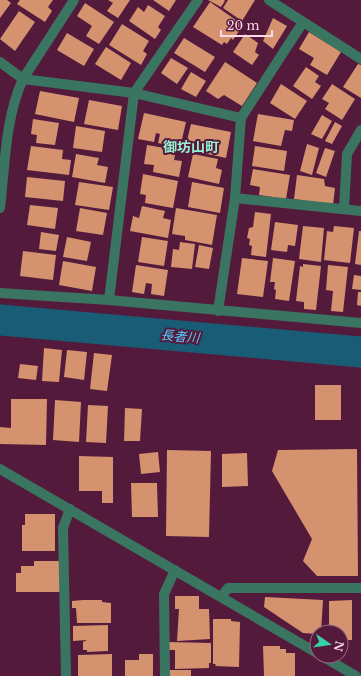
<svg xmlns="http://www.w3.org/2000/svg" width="361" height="676" viewBox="0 0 361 676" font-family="'Libre Baskerville','Noto Sans JP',serif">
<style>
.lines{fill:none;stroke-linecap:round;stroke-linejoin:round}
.river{stroke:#195c76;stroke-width:31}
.building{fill:#d4926f}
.minor{stroke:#3a7561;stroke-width:10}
.labels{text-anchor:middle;stroke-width:4;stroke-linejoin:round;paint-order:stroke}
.water-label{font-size:13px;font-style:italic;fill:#57ceff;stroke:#541a3b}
.quarter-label{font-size:14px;font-weight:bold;fill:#97f2d1;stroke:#541a3b}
</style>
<rect width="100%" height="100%" fill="#541a3b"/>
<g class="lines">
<path class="river" d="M0 320 361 352"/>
</g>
<path class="building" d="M0 0H7L11 3 0 18Z
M20 0H53L48 7 52 11 45 22 17 4Z
M108 0H130L118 18 107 11 113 3Z
M153 0H176L169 11Z
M208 0H224L225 1 221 7Z
M228 0H255L242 21 223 8Z
M210 2 243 25 233 40 231 38 227 44 224 42 222 45 193 27Z
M85 3 114 22 99 44 86 36 92 26 77 16Z
M148 5 165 16 158 27 161 30 155 39 129 21 138 7 144 12Z
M19 11 35 22 15 51 0 39Z
M273 18 287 26 273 49 263 41Z
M122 24 149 41 143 51 147 54 141 65 109 45Z
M309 32 341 52 327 75 310 65 314 58 299 49Z
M67 33 94 49 84 66 57 50Z
M245 34 258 43 255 52 259 55 252 65 233 52Z
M184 38 215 57 205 72 174 53Z
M106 47 131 63 121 80 95 64Z
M171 58 188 68 177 84 161 73Z
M225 62 257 83 242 106 224 95 218 99 206 91Z
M358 64 361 65V98L343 87Z
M306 67 319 76 315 82 321 86 312 99 293 86Z
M191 72 206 81 196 97 181 89Z
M281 84 307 101 295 119 270 103Z
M332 84 355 99 342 120 325 109 329 103 322 99Z
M40 91 79 98 74 122 35 114Z
M89 100 122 106 118 130 84 124Z
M144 113 186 122 180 148 158 143 160 134 156 133 154 142 138 139Z
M258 114 294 120 292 131 285 130 281 146 253 141Z
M322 115 332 121 322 139 311 134Z
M33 119 59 123 55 145 36 143 37 135 31 134Z
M335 122 342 126 332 144 325 141Z
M191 124 231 132 226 158 185 149Z
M76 126 105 131 102 152 73 148Z
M307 144 319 148 312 175 300 171Z
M147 145 176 150 174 160 182 161 179 177 153 172 154 165 144 164Z
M31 146 63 150 62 159 71 160 69 175 27 170Z
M255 146 287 151 284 171 252 166Z
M325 148 335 151 326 177 316 173Z
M76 154 99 158 97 165 108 167 105 183 72 177Z
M193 154 218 159 216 168 222 170 219 184 188 177Z
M253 169 290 175 286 199 259 195 260 187 250 185Z
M143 174 178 181 173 208 145 203 146 195 140 194Z
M297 175 324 179 325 186 335 188 333 205 294 199Z
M27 177 65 181 63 201 25 197Z
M79 182 113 187 109 210 75 205Z
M192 182 224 188 220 213 188 207Z
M30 205 58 208 55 229 27 225Z
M142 206 165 211 163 218 171 220 168 238 130 231 133 216 139 218Z
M80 208 107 213 103 235 76 231Z
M176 208 217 215 212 245 185 240V236L172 234Z
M255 212 271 214 266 257 251 255 252 246 249 245 250 239 247 238 249 228 253 227Z
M275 222 298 225 295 246 288 245 287 252 271 250Z
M303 226 324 228 321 262 299 259Z
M334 226 354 228 350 263 324 260 327 231 333 232Z
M359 231H361V265L355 264Z
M41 232 59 235 56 251 39 249Z
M67 237 91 242 87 261 63 257Z
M142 237 168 241 164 266 138 262Z
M180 242 195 244 192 269 171 267 173 249 179 250Z
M199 245 213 248 209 269 195 267Z
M23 251 56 255 53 280 20 276Z
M242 258 268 261 263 297 237 294Z
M273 258 295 261 289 301 275 299 276 290 274 289 275 282H270Z
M63 261 96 267 92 291 59 285Z
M303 264 321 266 316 310 304 309V302L296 301 300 266 303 267Z
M136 265 168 270 164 296 151 294 152 284 146 283 144 294 132 292Z
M328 265 348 267 343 312 331 311 333 291 326 290Z
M354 275 361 276V290L352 289Z
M358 292H361V306L357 305Z
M44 348 62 350 59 382 42 381Z
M67 350 87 352 84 380 64 377Z
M94 353 112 355 107 391 90 389Z
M20 364 38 366 36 380 18 378Z
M315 385H341V420H315Z
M11 399H47L46 445 0 444V427L11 428Z
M55 400 81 402 79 442 53 440Z
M88 405 108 406 106 443 86 442Z
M125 408 142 409 140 441H124Z
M357 449 358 576H317L303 561 312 539 272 471 278 450Z
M167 450 211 451 209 537 166 536Z
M158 452 160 472 141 474 139 454Z
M247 453 248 486 222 487V454Z
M79 456 113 457V503H102V491H79Z
M131 483H157L158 517H132Z
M25 514H55V551H22V525H25Z
M34 561H60V592H16V573H21V566H34Z
M175 596H199V609H209L210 639 177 641 179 609H175Z
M265 597 323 600 321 632H317V634L303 633 264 607Z
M83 600H102V602L111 603V623H77L76 608H72V601Z
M352 600V640H341V632H329V601Z
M213 619H231V621L240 622 239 667 215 666 216 664H213Z
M108 625V651L87 652V650H83V642L87 640 73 641V626Z
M168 642 211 643V663H209V668L175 669V650H169Z
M263 646H280V649H286V653H295V676H264Z
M112 654V676H78V655Z
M139 654H153V676H125V660H139Z
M169 670H191V676H169Z"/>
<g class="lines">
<path class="minor" d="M269 0 361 59
M0 62 23 79 134 93 241 118
M235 198 361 211
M0 208C5 166 5 118 23 79L74 0
M344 209 347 154 361 130
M0 293 109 300 361 323
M109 300 134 93 198 0
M218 311 235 198 241 118 303 22
M0 469 317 653
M221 597 228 588H361
M322 656 356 676
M66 676 63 528 70 509
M165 676 164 594 175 570"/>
</g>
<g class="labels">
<g class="water-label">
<text transform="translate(180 336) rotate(5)" y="5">長者川</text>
</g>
<g class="quarter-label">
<text x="191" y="152">御坊山町</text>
</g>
</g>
<g transform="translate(329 644) rotate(103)"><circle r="19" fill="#541a3b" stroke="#986681"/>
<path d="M0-3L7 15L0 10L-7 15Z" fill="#35d4a7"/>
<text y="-6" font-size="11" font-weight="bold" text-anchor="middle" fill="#fed8e9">N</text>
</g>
<path d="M221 30v6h51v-6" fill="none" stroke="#fed8e9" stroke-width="2"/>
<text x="227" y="30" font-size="12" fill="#fed8e9" stroke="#541a3b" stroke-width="3" paint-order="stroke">20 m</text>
</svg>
